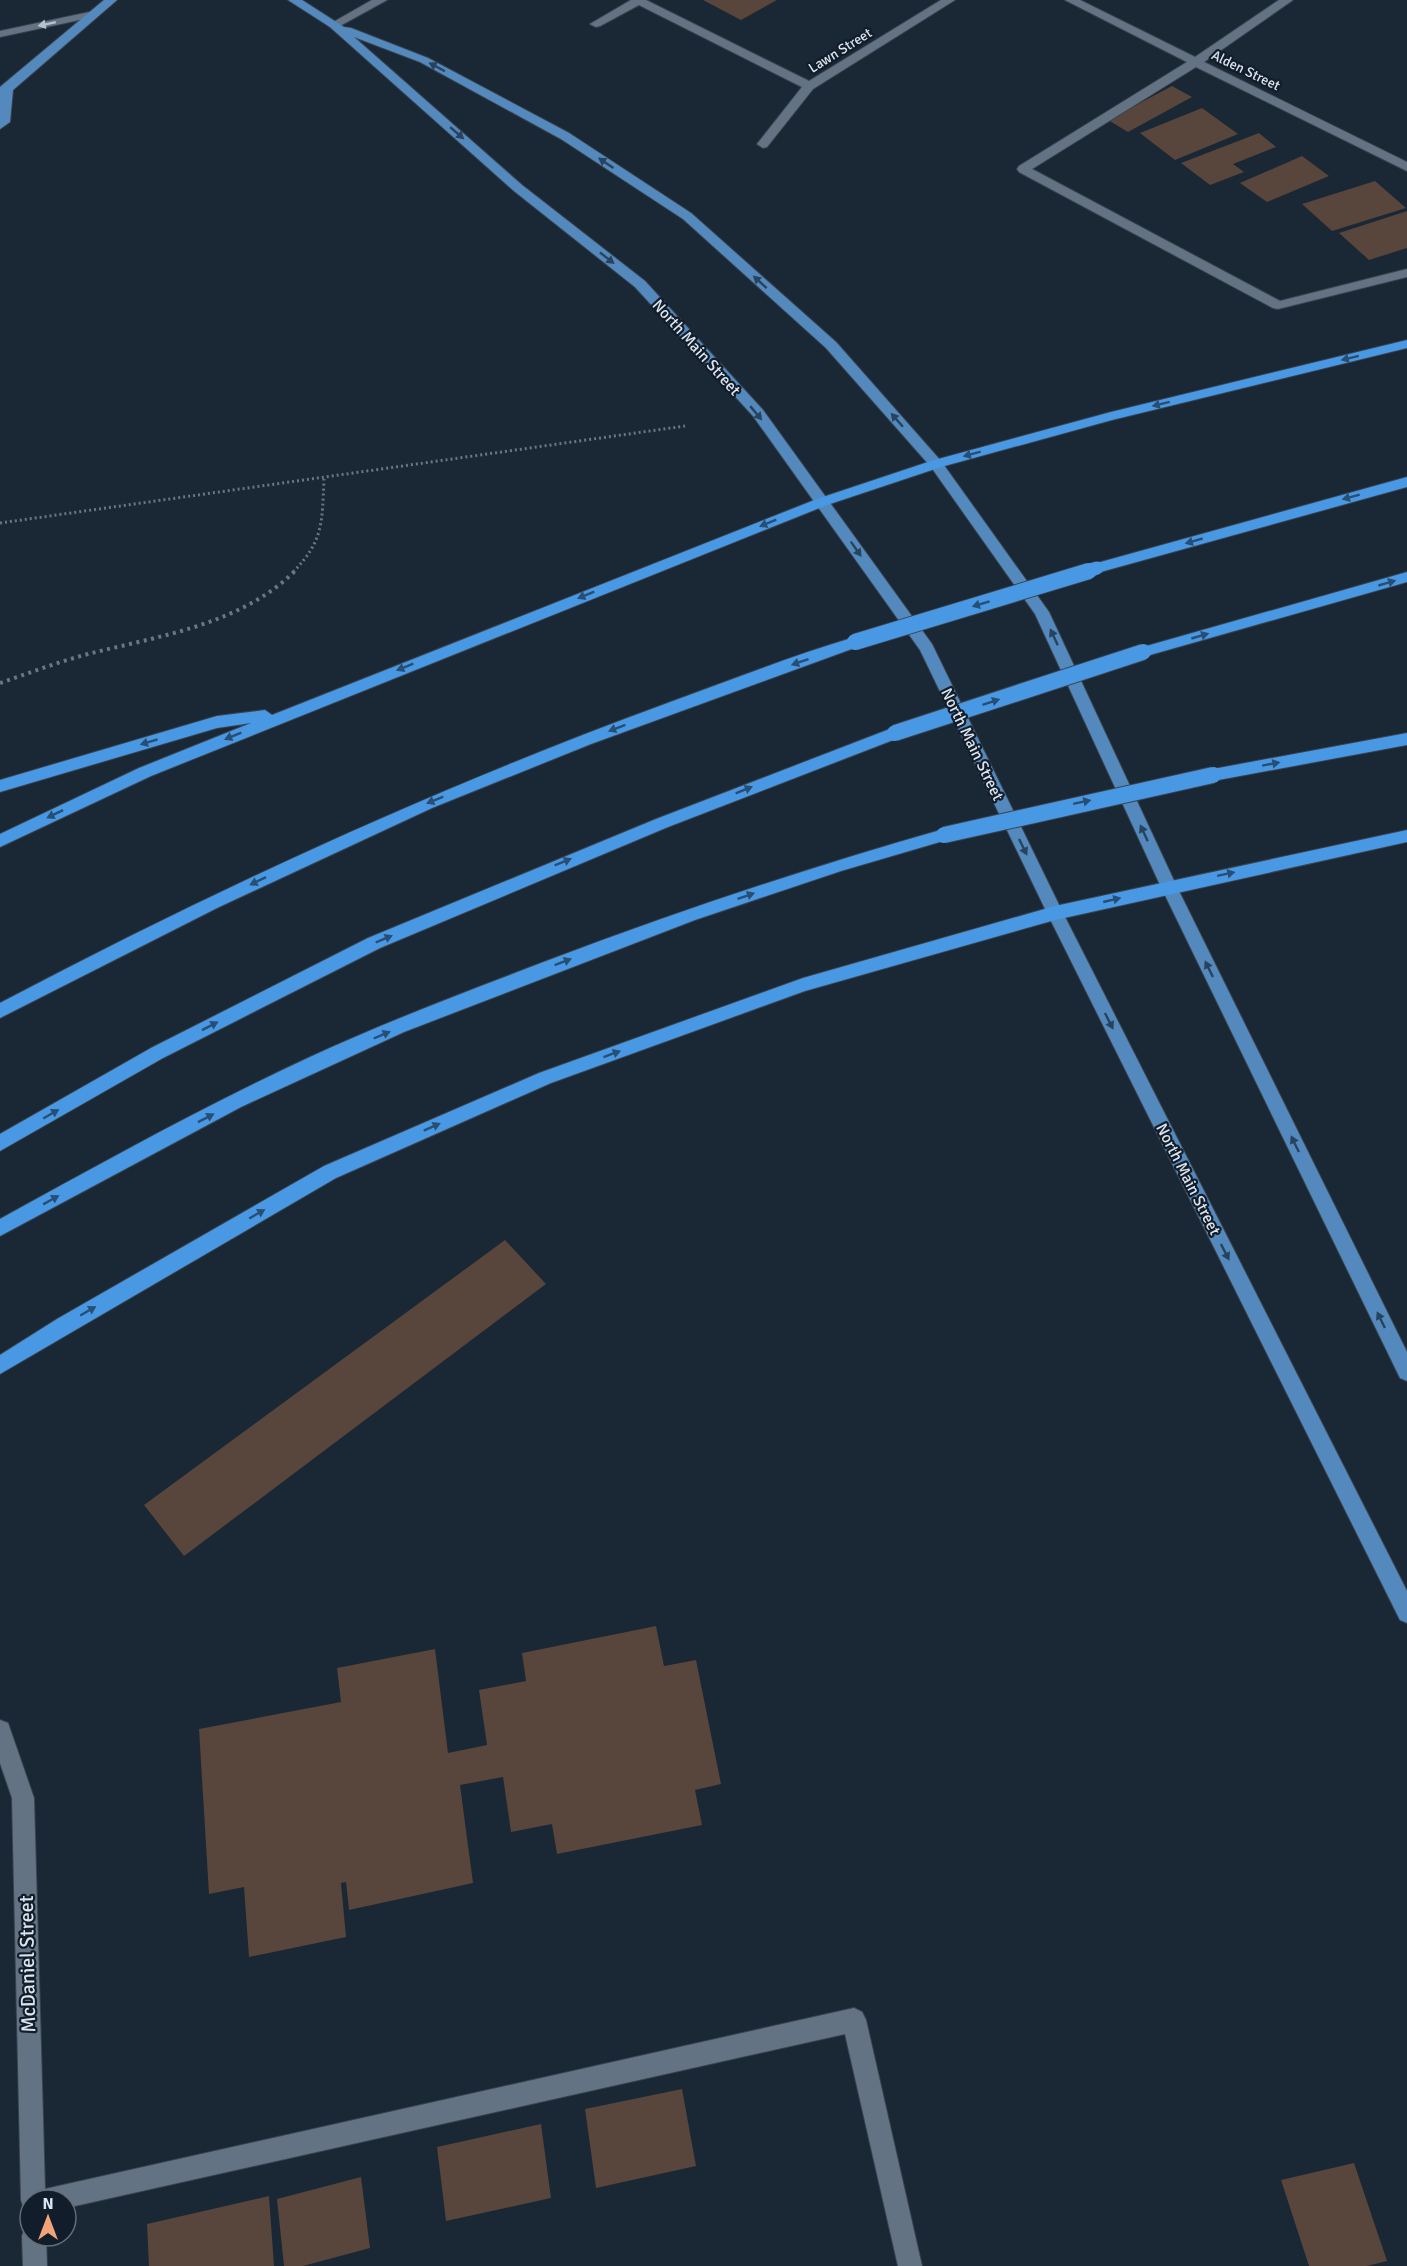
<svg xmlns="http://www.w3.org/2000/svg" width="1407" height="2266" viewBox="0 0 1407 2266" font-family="Signika,sans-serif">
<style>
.building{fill:#58453c}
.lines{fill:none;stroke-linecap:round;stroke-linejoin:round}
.minor-casing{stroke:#39434e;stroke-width:2}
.major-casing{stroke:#39434e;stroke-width:2}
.highway-casing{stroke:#39434e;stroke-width:2}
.path-far1{stroke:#6b7682;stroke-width:3;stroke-dasharray:2 3;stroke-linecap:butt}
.path{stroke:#6b7682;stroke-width:4;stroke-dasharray:3 4.5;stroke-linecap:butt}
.minor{fill:#647383;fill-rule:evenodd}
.major{fill:#5489bd;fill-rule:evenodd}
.highway{fill:#4998e4;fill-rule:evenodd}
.highway-bridge-far1-casing{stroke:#39434e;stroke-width:14;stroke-linecap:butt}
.highway-bridge-casing{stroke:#39434e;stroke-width:18;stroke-linecap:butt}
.highway-bridge-far1{stroke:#4998e4;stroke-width:13}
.highway-bridge{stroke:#4998e4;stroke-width:16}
.oneway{fill:#b8c2ce}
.oneway2{fill:#28435d}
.oneway3{fill:#274e74}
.labels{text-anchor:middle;stroke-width:4.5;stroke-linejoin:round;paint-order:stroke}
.far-street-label{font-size:14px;fill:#dce4ee;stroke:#111d2a}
.street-label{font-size:16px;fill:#dce4ee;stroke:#111d2a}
.near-street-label{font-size:20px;fill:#dce4ee;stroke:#111d2a}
</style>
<rect width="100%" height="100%" fill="#1a2734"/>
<path class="building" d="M703 0H777L741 20Z
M1172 86 1192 97 1128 132 1108 120Z
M1202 108 1238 134 1175 160 1140 133Z
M1259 133 1276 147 1233 164 1244 172 1210 185 1181 163Z
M1302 156 1329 176 1267 202 1240 183Z
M1375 181 1406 208 1332 231 1302 204Z
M1407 211V248L1369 260 1339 233Z
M505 1240 546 1284 184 1556 144 1505Z
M656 1626 664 1666 696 1660 721 1784 695 1790 702 1825 557 1854 552 1824 511 1832 503 1777 460 1785 473 1883 349 1910 346 1882 341 1883 346 1937 249 1957 244 1887 209 1894 199 1729 341 1702 337 1668 435 1649 448 1753 487 1745 479 1690 526 1681 522 1653Z
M682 2089 696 2166 596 2188 585 2109Z
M541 2124 551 2198 446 2221 437 2147Z
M1354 2163 1387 2261 1367 2266H1309L1281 2180Z
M361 2177 370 2248 303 2266H284L277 2199Z
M269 2196 274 2266H149L147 2224Z"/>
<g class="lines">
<g class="minor-casing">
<path id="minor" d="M372 0H387L338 27H330L328 25Z
M631 0H646L809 81 941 0H955L813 89 767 147 763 148 757 144 802 87 639 5 600 26 596 27 590 24Z
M1065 0H1080L1195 57 1279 0H1293L1204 62 1407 162V171L1196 67 1032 169 1280 301 1407 269V277L1278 309 1273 308 1019 172 1017 169 1019 166 1187 62Z
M94 11 98 12V16L0 37V31Z
M0 1720 8 1723 34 1798 45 2189 854 2008 862 2012 866 2020 922 2266H898L845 2034 66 2208V2200H30V2211L24 2209 21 2200 12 1798 0 1763Z
M30 2225V2236H46L47 2266H23L22 2236 25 2227Z"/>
</g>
<g class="major-casing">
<path id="major" d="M104 0H117L13 90 10 122 0 129V87Z
M288 0H302L344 27 351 28 428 58 569 133 691 213 836 342 941 461 1049 612 1177 887 1407 1352V1381L1400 1378 1161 887 1035 614 931 467 826 348 683 219 561 139 420 62 354 37 522 185 645 281 763 410 932 644 1063 913 1407 1591V1623L1400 1620 1047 913 920 650 753 416 635 287 514 191 330 27Z"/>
</g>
<g class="highway-casing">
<path id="highway" d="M1407 340V348L1112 420 941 467 827 505 151 776 0 847V834L139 768 251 723 217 728 0 792V780L217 716 265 710 272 715 817 499 931 461 1111 412Z
M1407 477V487L1097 573 1090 568 1097 563Z
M1407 572V582L1143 657 1138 656 1135 652 1138 648 1143 647Z
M855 637 860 638 863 642 860 646 591 744 432 808 217 908 0 1018V1003C216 889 436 788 665 704 728 681 791 656 855 637Z
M895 727 901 729 903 733 901 737 668 827 380 948 163 1058 0 1151V1134L151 1048 368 938 656 819Z
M1407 733V745L1213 781 1207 779 1205 775 1207 771 1213 769Z
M944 829 950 831 952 835 950 839 841 871 695 920 404 1032 241 1107 0 1236V1219C102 1163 204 1106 310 1057 388 1021 468 991 549 960 679 911 810 867 944 829Z
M1407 830V842L1055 920 805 991 551 1083 336 1178 0 1374V1355L57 1319 324 1166 539 1073 803 978 1055 906Z"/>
</g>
<path class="path-far1" d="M0 523 685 426
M293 572C324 541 322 521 324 479"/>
<path class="path" d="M0 683C29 673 58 662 88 654 159 636 240 625 295 571"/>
<use href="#minor" class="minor"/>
<use href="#major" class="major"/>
<use href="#highway" class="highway"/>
<g class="highway-bridge-far1-casing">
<path id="highway-bridge-far1" d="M1084 572 1097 568"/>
</g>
<g class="highway-bridge-casing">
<path id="highway-bridge" d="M855 642 1089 571
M895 733 1143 652
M944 835 1213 775"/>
</g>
<use href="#highway-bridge-far1" class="highway-bridge-far1"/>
<use href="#highway-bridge" class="highway-bridge"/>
</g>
<defs><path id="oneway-solid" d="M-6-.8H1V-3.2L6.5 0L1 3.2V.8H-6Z" transform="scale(1.5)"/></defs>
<use class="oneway" href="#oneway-solid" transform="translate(47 24) rotate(168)"/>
<g class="oneway2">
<use href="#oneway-solid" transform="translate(437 67) rotate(-152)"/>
<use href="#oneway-solid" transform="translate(457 133) rotate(41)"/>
<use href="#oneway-solid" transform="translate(606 163) rotate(-146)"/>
<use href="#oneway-solid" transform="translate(607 258) rotate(38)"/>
<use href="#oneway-solid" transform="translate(760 282) rotate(-138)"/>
<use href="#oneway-solid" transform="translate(756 413) rotate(50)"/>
<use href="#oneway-solid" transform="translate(897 420) rotate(-131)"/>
<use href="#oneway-solid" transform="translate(856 549) rotate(55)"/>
<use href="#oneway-solid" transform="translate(1054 637) rotate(-115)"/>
<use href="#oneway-solid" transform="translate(1144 833) rotate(-115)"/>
<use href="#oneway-solid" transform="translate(1023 847) rotate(64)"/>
<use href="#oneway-solid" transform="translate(1209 969) rotate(-116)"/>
<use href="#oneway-solid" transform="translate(1109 1021) rotate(63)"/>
<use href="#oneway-solid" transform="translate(1295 1144) rotate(-116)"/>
<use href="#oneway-solid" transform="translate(1225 1252) rotate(63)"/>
<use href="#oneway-solid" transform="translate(1381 1320) rotate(-116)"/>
</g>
<g class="oneway3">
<use href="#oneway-solid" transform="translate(1350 358) rotate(166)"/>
<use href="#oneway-solid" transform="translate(1161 404) rotate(166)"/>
<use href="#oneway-solid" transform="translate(972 454) rotate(165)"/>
<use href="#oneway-solid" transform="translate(1351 497) rotate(165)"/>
<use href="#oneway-solid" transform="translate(768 523) rotate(158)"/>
<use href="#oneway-solid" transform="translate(1194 541) rotate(164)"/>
<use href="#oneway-solid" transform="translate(1387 583) rotate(-16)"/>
<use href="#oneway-solid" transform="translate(586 595) rotate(158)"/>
<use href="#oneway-solid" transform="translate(981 604) rotate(163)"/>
<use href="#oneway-solid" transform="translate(1200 636) rotate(-16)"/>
<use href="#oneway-solid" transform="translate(800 662) rotate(161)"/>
<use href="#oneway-solid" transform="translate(405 667) rotate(158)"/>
<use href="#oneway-solid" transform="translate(991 702) rotate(-18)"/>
<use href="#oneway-solid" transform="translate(617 728) rotate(159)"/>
<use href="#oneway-solid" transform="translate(233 736) rotate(158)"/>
<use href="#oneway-solid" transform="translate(149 742) rotate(163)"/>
<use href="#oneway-solid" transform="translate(1271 764) rotate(-10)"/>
<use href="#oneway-solid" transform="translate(744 790) rotate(-22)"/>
<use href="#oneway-solid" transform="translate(435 800) rotate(158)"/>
<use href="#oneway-solid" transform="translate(1082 802) rotate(-12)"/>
<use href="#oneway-solid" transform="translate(55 814) rotate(154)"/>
<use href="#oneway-solid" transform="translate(563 862) rotate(-22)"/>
<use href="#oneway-solid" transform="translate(1226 874) rotate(-12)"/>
<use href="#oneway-solid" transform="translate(258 881) rotate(154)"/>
<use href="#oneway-solid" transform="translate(746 896) rotate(-19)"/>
<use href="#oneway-solid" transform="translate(1112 900) rotate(-13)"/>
<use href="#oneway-solid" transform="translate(384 939) rotate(-23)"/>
<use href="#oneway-solid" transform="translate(563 962) rotate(-21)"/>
<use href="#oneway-solid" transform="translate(210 1026) rotate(-27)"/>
<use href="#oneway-solid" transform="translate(382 1035) rotate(-23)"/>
<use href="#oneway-solid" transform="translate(612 1054) rotate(-20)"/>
<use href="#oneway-solid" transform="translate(51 1114) rotate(-30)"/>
<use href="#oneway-solid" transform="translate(206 1118) rotate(-27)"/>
<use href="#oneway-solid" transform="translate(432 1127) rotate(-24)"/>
<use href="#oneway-solid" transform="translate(51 1200) rotate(-29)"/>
<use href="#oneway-solid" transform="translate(257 1214) rotate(-30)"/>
<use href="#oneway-solid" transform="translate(88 1311) rotate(-30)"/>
</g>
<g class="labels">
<g class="far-street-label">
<text transform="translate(840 50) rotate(-32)" y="5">Lawn Street</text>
<text transform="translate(1246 70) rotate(26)" y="5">Alden Street</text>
</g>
<g class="street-label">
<text transform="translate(697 347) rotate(48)" y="6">North Main Street</text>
<text transform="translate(973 744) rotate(64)" y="6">North Main Street</text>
<text transform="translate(1189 1179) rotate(63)" y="6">North Main Street</text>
</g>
<g class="near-street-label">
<text transform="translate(27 1964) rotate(-91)" y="7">McDaniel Street</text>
</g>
</g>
<g transform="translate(48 2218)"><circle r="28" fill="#111d2a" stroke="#626d78" stroke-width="1.5"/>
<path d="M0-4.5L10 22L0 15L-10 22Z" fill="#f0a279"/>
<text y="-9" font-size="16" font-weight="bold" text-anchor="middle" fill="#dce4ee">N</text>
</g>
</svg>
